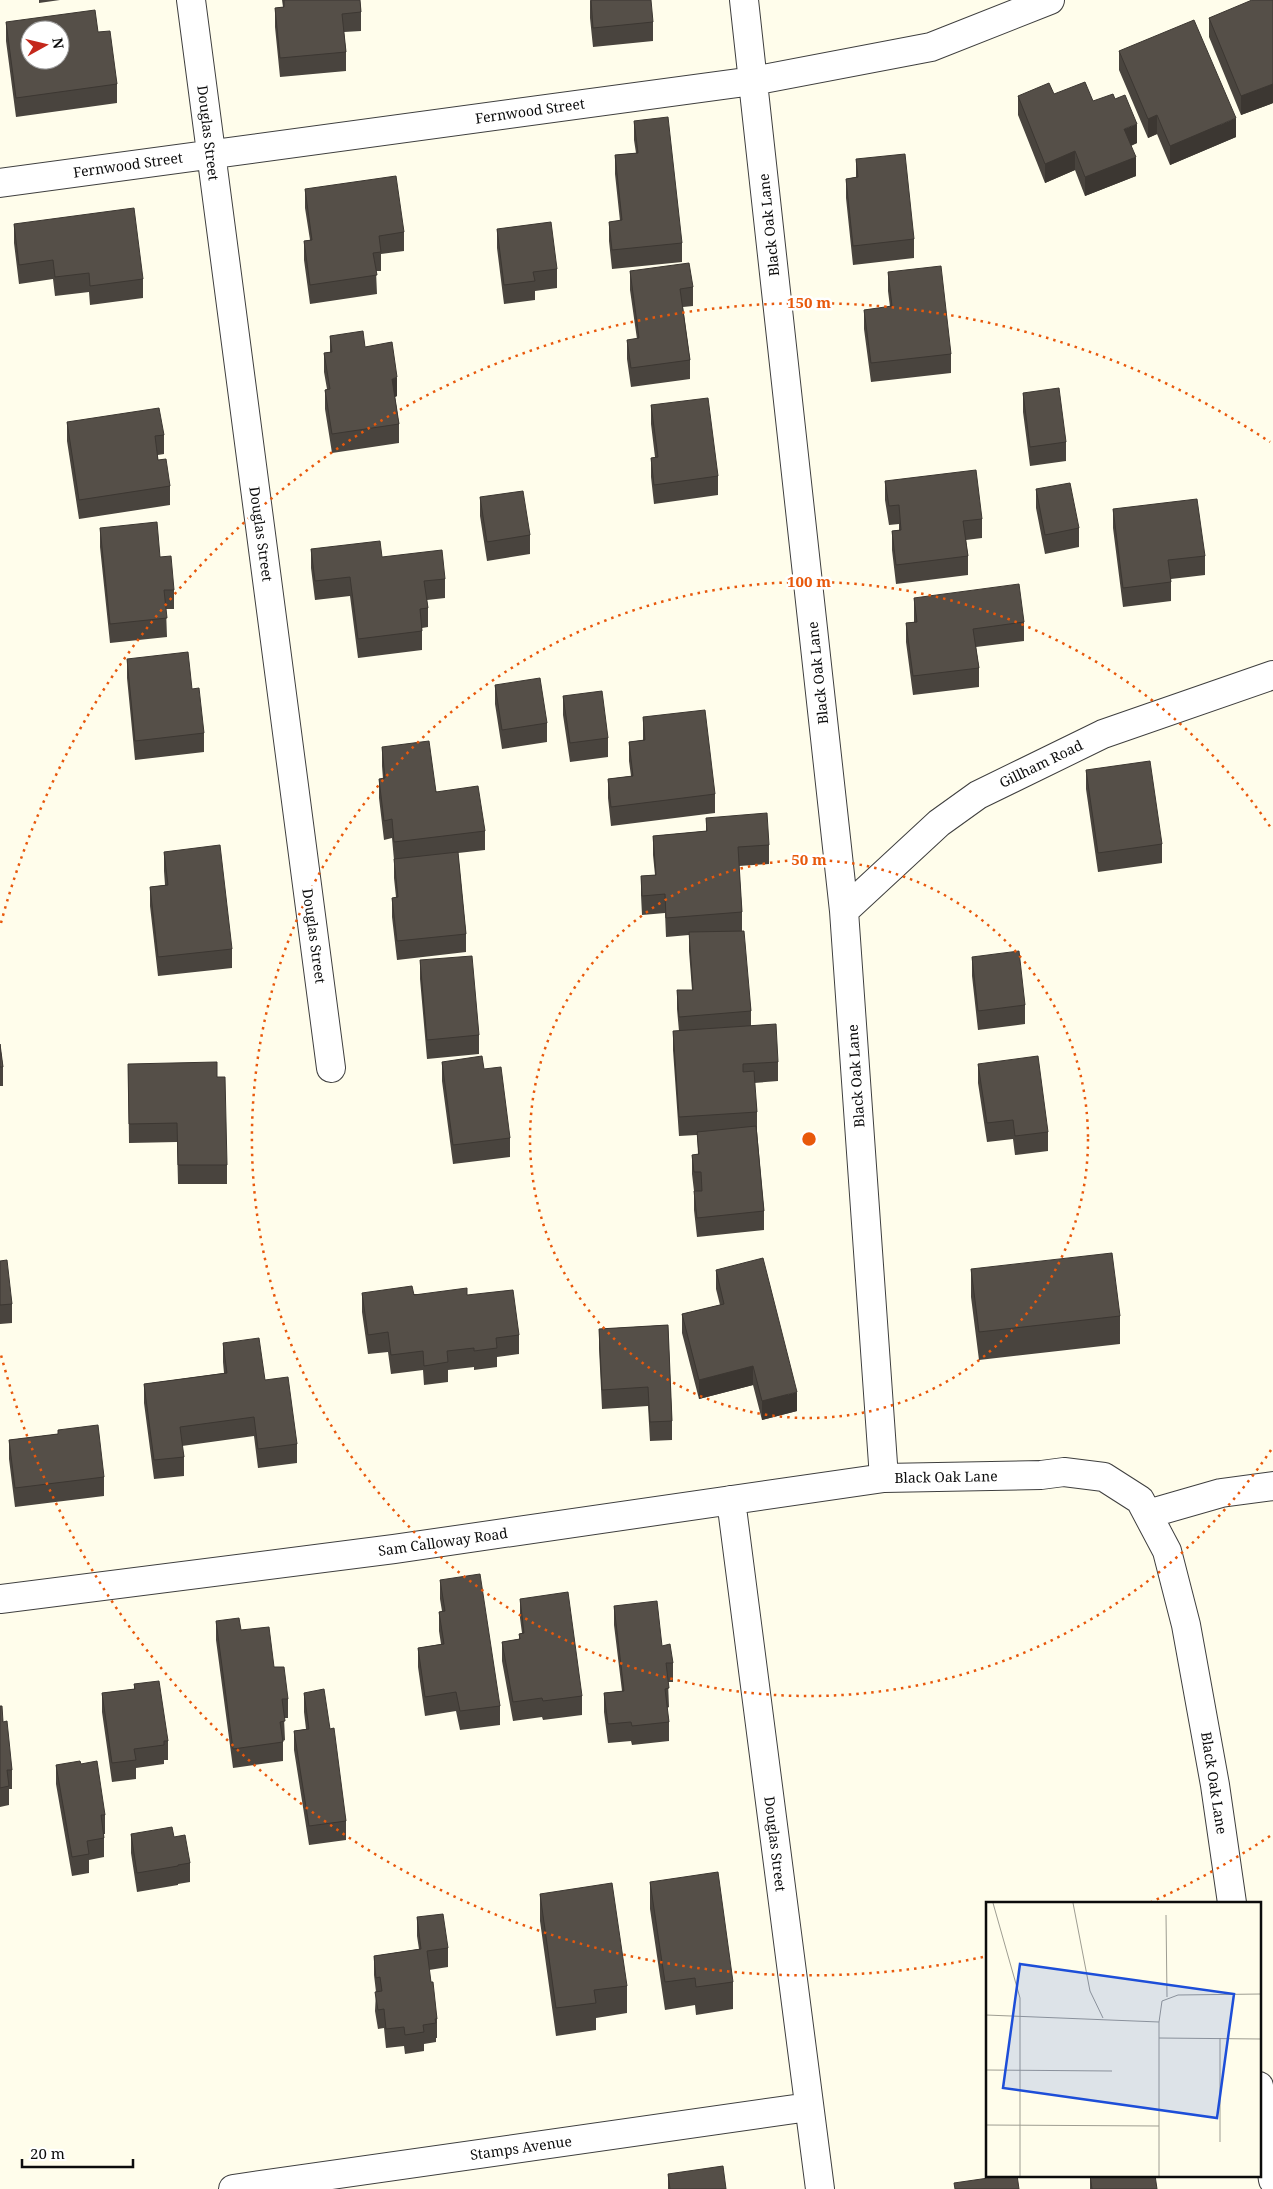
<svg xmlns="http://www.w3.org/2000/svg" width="1273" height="2189" viewBox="0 0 1273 2189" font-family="'Noto Serif',serif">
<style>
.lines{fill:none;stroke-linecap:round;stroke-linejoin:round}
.street-casing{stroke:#3f3f3f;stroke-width:30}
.street{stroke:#fff;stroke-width:28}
.wall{fill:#49443e}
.shaded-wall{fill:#3c3732}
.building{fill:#554f48;stroke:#3c3732;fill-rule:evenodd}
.ring{fill:none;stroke:#e8590c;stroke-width:2.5;stroke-dasharray:2.5 5}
.labels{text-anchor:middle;stroke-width:5;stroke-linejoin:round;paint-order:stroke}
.street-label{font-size:14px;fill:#0c0c0c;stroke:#fff}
.inset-road{fill:none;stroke:#9e9d92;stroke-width:1}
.view{fill:#1d4ed8;fill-opacity:0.15;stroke:#1d4ed8;stroke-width:2.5}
.inset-edge{fill:none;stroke:#0c0c0c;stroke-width:2.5}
.centre{fill:#e8590c;stroke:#fff;stroke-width:2.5}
.ring-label{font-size:15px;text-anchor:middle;font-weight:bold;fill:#e8590c;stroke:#fff;stroke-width:5;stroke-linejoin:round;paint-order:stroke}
</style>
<rect width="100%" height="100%" fill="#fffdeb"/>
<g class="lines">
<g class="street-casing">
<path id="street" d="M191 0 331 1068
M744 0 844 911 884 1478
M0 183 753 81 931 47 1050 0
M844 911 939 823 978 795 1103 734 1273 675
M731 1500 820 2189
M1148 1514 1221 1493 1273 1486
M0 1599 394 1549 884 1478 1041 1475 1064 1472 1104 1477 1140 1500 1167 1551 1186 1625 1215 1785 1232 1903
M1259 2086 1273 2180
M233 2189 809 2107"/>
</g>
<use href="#street" class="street"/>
</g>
<path class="wall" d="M39 0H60L39 3Z
M282 0H360L361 12V31L344 32 346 52V71L280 77 275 27V8L283 7Z
M590 0 653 22V41L593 47 590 18Z
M1273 0V103L1241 115 1209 37V18Z
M6 22 98 32 117 84V103L16 117 6 41Z
M1119 51 1236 137 1170 165 1157 134 1148 138 1119 70Z
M1054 94 1093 101 1137 143 1131 146 1136 176 1085 196 1075 170 1045 183 1018 115V96Z
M634 121 682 243V262L612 269 609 241V222L620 221 615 174V155L636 153 634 140Z
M856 159 914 239V258L853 265 846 198V179L856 177Z
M305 189 404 232V251L381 254V271H376L377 294 310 304 304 260V241L310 240 305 208Z
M14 224 143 279V298L90 305 89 292 55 296 53 279 19 284 14 243Z
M497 229 557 269V288L535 291V300L504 304 497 248Z
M630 271 693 287V306L683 307 690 360V379L631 387 627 359V340L637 339 630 290Z
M888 272 951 354V373L871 382 864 329V310L890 307 888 291Z
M330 336 365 347 397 396 395 397 399 424V443L332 453 325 409V390L327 389 324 372V353L330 352Z
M1023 393 1066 442V461L1030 466 1023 412Z
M651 405 718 476V495L654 504 651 477V458L655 457 651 424Z
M67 422 164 435V454L158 455V460L170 486V505L79 519 67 441Z
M885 481 982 519V538L966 540 968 556V575L896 584 892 550V531L899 530V524L889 525 885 500Z
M1036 489 1079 528V547L1045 554 1036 508Z
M480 497 530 535V554L487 561 480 516Z
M1113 509 1205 556V575L1171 579V601L1123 607 1113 528Z
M100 528 160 557 174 590V609H166L167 637 110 643 100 547Z
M311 549 382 557 445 579V598L427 600 428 608V627L422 628V650L358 658 350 596 315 600 311 568Z
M914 598 1024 622V641L976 647 979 668V687L913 695 906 642V623L914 622Z
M127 659 192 689 204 733V752L135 760 127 678Z
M495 685 547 723V742L502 749 495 704Z
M563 696 608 738V757L570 762 563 715Z
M643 717 715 794V813L611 826 608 798V779L631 776 629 761V742L643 740Z
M382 747 485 831V850L458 853 466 934V952L397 960 392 917V898L396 897 394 878V860L392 838 384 840 379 798V779H383L382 766Z
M1086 770 1162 844V863L1098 872 1086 789Z
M706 818 769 845V864L739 866 742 912V931L751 1011V1026L778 1062V1081L754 1083 757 1112V1131L764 1211V1230L697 1237 694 1210V1191L692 1174V1155L698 1154 697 1135 679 1136 673 1050V1031H679L677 1009V990H692L689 951V935L666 937 665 913 642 915 641 895V876L655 875 653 855V836L706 831Z
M164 852 232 949V968L158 976 150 906V887L165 885 164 871Z
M972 957 1025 1005V1024L978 1030 972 976Z
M420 960 479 1035V1054L427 1059 420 979Z
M0 1044 3 1067V1086H0Z
M442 1062 484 1069 510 1138V1157L453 1164 442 1081Z
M128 1064 227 1165V1184H178L177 1142 129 1143Z
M978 1064 1048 1132V1151L1015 1155 1013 1139 987 1142 978 1083Z
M0 1261 12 1304V1323L0 1324Z
M971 1269 1120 1316V1344L979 1360 971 1297Z
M716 1270 797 1411 762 1420 753 1385 699 1399 682 1333V1314L720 1305 716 1289Z
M362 1293 467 1295 519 1335V1354L497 1357V1367L474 1370V1367L448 1370V1382L424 1385 423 1370 391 1374 388 1352 368 1354 362 1312Z
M668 1325 672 1421V1440L650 1441 648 1406 602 1409 599 1348V1329Z
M223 1343 265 1380 297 1444V1463L258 1468 254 1436 182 1446 184 1457V1476L154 1479 144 1403V1384L224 1373 223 1362Z
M58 1430 104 1477V1496L15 1507 9 1459V1440L58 1434Z
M440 1580 500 1706V1725L460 1730 456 1711 425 1716 418 1667V1648L441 1644 439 1631V1612L442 1611 440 1599Z
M520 1599 582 1696V1715L543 1720 542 1717 513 1721 502 1661V1642L519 1639V1634L522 1633 520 1618Z
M614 1606 662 1646 673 1663V1682H668L669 1707 667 1708 669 1722V1741L632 1745 631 1741 608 1743 604 1712V1693L622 1691 614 1625Z
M216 1621 241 1630 274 1667 288 1699V1718H284L285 1740 283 1741V1761L233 1768 216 1640Z
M134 1684 168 1741V1760H164V1764L136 1768V1779L112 1782 102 1712V1693L134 1689Z
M304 1693 330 1729 346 1821V1840L309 1845 294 1750V1731L306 1729 304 1712Z
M0 1706 12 1770V1789H9V1805L0 1807Z
M81 1764 105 1815V1834H104V1857L89 1860V1873L72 1876 56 1784V1765Z
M131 1834 174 1837 190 1863V1882L178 1884V1885L137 1892 131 1853Z
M650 1882 733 1982V2009L696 2015 695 2005 665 2010 650 1909Z
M540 1894 627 1986V2013L596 2018V2030L556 2036 540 1921Z
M417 1917 448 1948V1967L429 1970 437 2019V2038H436V2042L424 2044V2051L405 2054 404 2046 386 2048 384 2028 378 2029 375 2011 376 1992 374 1975V1956L419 1949 417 1936Z
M668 2174 726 2189H668Z
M1090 2175 1157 2189H1090Z"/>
<path class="shaded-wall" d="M1273 84V103L1241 115V96Z
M1157 115V134L1148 138V119Z
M1236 118V137L1170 165V146Z
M1137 124V143L1124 148V129Z
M1075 151V170L1045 183V164Z
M1136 157V176L1085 196V177Z
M397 377V396L392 398V379Z
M753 1366V1385L699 1399V1380Z
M797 1392V1411L762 1420V1401Z"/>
<path class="building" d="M284 0H360L361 12 342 14 346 52 280 58 275 8 284 7Z
M591 0H651L653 22 593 28Z
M1252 0H1273V84L1241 96 1209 18Z
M95 10 98 32 110 31 117 84 16 98 6 22ZM30 30H60V60H30Z
M1194 20 1236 118 1170 146 1157 115 1148 119 1119 51Z
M1085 82 1093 101 1113 94 1115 99 1125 95 1137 124 1124 129 1136 157 1085 177 1075 151 1045 164 1018 96 1049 83 1054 94Z
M668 117 682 243 612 250 609 222 622 220 615 155 638 153 634 121Z
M905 154 914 239 853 246 846 179 858 177 856 159Z
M396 176 404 232 379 236 381 252 373 253 377 275 310 285 304 241 312 240 305 189Z
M134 208 143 279 90 286 89 273 55 277 53 260 19 265 14 224Z
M551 222 557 269 533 272 535 281 504 285 497 229Z
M689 263 693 287 680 289 690 360 631 368 627 340 639 338 630 271Z
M941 266 951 354 871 363 864 310 892 306 888 272Z
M363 331 365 347 392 342 397 377 392 379 399 424 332 434 325 390 330 389 324 353 332 352 330 336Z
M1059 388 1066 442 1030 447 1023 393Z
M708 398 718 476 654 485 651 458 658 457 651 405Z
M159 408 164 435 155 436 158 460 166 459 170 486 79 500 67 422Z
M976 470 982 519 963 521 968 556 896 565 892 531 901 530 899 505 889 506 885 481Z
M1070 483 1079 528 1045 535 1036 489Z
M523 491 530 535 487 542 480 497Z
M1197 499 1205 556 1168 560 1171 582 1123 588 1113 509Z
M157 522 160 557 171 556 174 590H164L167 618 110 624 100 528Z
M380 541 382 557 442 550 445 579 424 581 428 608 420 609 422 631 358 639 350 577 315 581 311 549Z
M1019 584 1024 622 973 629 979 668 913 676 906 623 917 622 914 598Z
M188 652 192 689 199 688 204 733 135 741 127 659Z
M540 678 547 723 502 730 495 685Z
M602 691 608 738 570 743 563 696Z
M705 710 715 794 611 807 608 779 633 776 629 742 645 740 643 717Z
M429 741 436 792 478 786 485 831 394 842 392 819 384 821 379 779 385 778 382 747Z
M1150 761 1162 844 1098 853 1086 770Z
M767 813 769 845 738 847 742 912 666 918 665 894 642 896 641 876 656 875 653 836 707 831 706 818Z
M220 845 232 949 158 957 150 887 168 885 164 852Z
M458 852 466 934 397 941 392 898 398 897 394 859Z
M744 931 751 1011 679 1017 677 990H693L689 932Z
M1019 951 1025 1005 978 1011 972 957Z
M472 956 479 1035 427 1040 420 960Z
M776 1024 778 1062 743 1064V1072L754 1071 757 1112 679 1117 673 1031Z
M0 1044 3 1067H0Z
M482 1056 484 1069 501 1067 510 1138 453 1145 442 1062Z
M1038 1056 1048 1132 1015 1136 1013 1120 987 1123 978 1064Z
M217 1062V1077H225L227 1165H178L177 1123 129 1124 128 1064Z
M756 1126 764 1211 697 1218 694 1191H702L701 1172H694L692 1155 699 1154 697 1132Z
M1112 1253 1120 1316 979 1332 971 1269Z
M763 1258 797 1392 762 1401 753 1366 699 1380 682 1314 724 1304 716 1270Z
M7 1260 12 1304 0 1305V1261Z
M412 1286 414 1295 467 1288V1295L513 1290 519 1335 496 1338 497 1348 474 1351V1348L447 1351 448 1362 424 1366 423 1351 391 1355 388 1332 368 1335 362 1293Z
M668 1325 672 1421 650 1422 648 1387 602 1390 599 1329Z
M259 1338 265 1380 288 1377 297 1444 258 1449 254 1417 180 1427 184 1457 154 1460 144 1384 227 1373 223 1343Z
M98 1425 104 1477 15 1488 9 1440 58 1434V1430Z
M480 1574 500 1706 460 1711 456 1692 425 1697 418 1648 444 1644 439 1612 445 1611 440 1580Z
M568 1592 582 1696 543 1701 542 1698 513 1702 502 1642 520 1639 519 1634 524 1633 520 1599Z
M657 1601 662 1646 670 1644 673 1663H666L669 1688 665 1689 669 1722 632 1726 631 1722 608 1724 604 1693 624 1691 614 1606Z
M239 1618 241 1630 269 1627 274 1667H284L288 1699H282L285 1721 280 1722 283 1742 233 1749 216 1621Z
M159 1681 168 1741H164V1745L134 1749 136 1760 112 1763 102 1693 135 1689 134 1684Z
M324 1689 330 1729 334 1728 346 1821 309 1826 294 1731 309 1729 304 1693Z
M0 1706H2L3 1722 7 1721 12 1770H7L9 1786 0 1788Z
M80 1761 81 1764 97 1761 105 1815H101L104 1838 87 1841 89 1854 72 1857 56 1765Z
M172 1827 174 1837 185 1835 190 1863 178 1865V1866L137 1873 131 1834Z
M718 1872 733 1982 696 1987 695 1978 665 1982 650 1882Z
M612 1883 627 1986 594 1990 596 2003 556 2008 540 1894Z
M443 1914 448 1948 427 1951 431 1982H433L437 2019H435L436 2023 423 2025 424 2032 405 2035 404 2027 386 2029 384 2009 378 2010 375 1992 382 1991 380 1977 376 1978 374 1956 421 1949 417 1917Z
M723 2166 726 2189H670L668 2174Z
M1009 2175H1017L1019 2189H955L954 2183Z
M1090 2175H1155L1157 2189H1092Z"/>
<g class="ring">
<circle cx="809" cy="1139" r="279"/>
<path d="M1271 1450A557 557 0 1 1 1271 828"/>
<path d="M1270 1836A836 836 0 0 1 1149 1903M983 1957A836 836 0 0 1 1 1355M1 923A836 836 0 0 1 1270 442"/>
</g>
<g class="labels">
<g class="street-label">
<text transform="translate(530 111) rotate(-8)" y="5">Fernwood Street</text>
<text transform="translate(208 133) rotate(83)" y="5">Douglas Street</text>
<text transform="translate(128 165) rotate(-8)" y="5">Fernwood Street</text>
<text transform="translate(769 225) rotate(-96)" y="5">Black Oak Lane</text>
<text transform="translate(261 534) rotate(82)" y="5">Douglas Street</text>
<text transform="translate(818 673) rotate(-96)" y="5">Black Oak Lane</text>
<text transform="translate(1041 764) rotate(-26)" y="5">Gillham Road</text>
<text transform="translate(314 936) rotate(82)" y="5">Douglas Street</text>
<text transform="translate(856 1076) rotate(-94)" y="5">Black Oak Lane</text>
<text transform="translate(946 1477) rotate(-1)" y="5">Black Oak Lane</text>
<text transform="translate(443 1542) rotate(-8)" y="5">Sam Calloway Road</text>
<text transform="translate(1214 1783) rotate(81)" y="5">Black Oak Lane</text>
<text transform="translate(775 1844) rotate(83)" y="5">Douglas Street</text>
<text transform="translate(521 2148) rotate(-8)" y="5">Stamps Avenue</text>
</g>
</g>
<g transform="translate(986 1902)">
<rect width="275" height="275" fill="#fffdeb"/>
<path class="inset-road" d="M7 1 34 96V274M87 1 104 89 117 116M180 13 181 95M0 113 173 120M173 136 275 137M234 136V240M0 168 126 169M0 223 173 224M173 274V120L176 99 192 93 275 92"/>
<path class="view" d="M34 62 248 92 231 216 17 186Z"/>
<rect width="275" height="275" class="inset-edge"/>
</g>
<circle cx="809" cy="1139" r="8" class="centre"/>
<g class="ring-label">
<text x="809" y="308">150 m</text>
<text x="809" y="587">100 m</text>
<text x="809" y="865">50 m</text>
</g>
<g transform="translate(45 45) rotate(82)"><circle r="24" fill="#ffffff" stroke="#9e9e9e"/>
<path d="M0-4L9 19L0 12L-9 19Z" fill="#c4281c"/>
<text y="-8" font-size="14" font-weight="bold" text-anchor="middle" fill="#0c0c0c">N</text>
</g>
<path d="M22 2159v8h111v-8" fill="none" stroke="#0c0c0c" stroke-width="2.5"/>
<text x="30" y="2159" font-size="15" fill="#0c0c0c" stroke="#ffffff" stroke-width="4" paint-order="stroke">20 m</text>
</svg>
